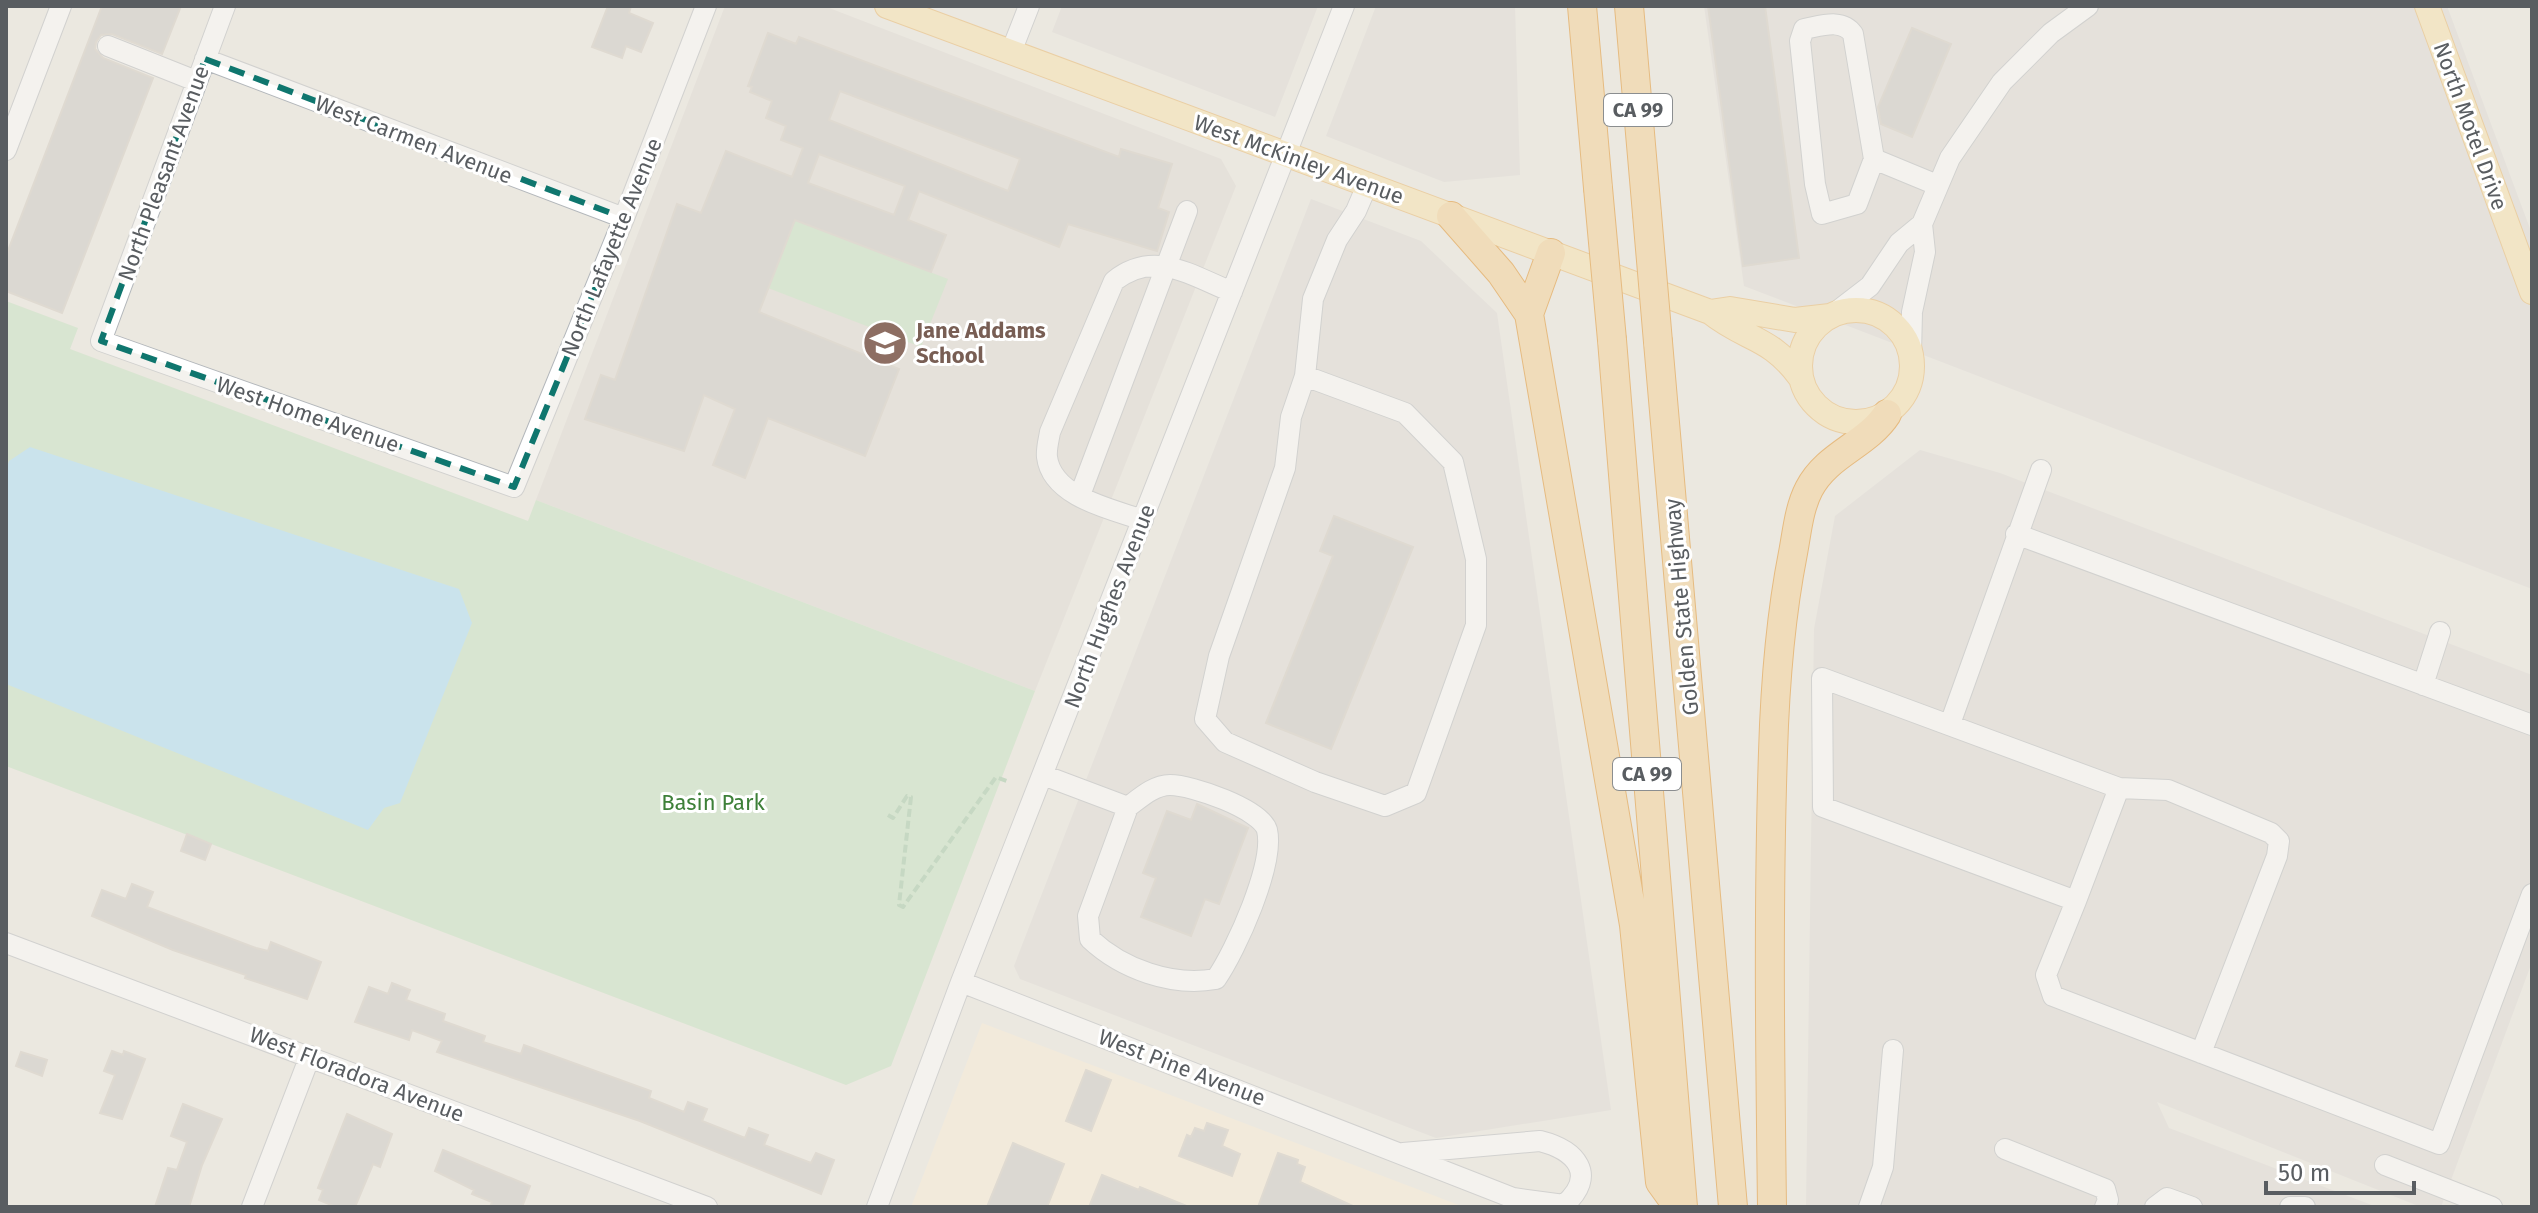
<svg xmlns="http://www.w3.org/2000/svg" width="2538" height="1213" viewBox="0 0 2538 1213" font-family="'Fira Sans',sans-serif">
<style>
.commercial{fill:#fbeed5}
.industrial{fill:#dddad5}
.education{fill:#ded9d2}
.green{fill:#c2e2be}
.water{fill:#a2defa}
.building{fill:#c8c5c0;stroke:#d0c9bf;stroke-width:2;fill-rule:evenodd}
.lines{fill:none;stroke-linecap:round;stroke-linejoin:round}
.minor-casing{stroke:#b3b7bb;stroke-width:22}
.major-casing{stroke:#e9b15c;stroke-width:26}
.highway-casing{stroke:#df850c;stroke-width:30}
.path{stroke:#99c5a0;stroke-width:4;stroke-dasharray:8 4;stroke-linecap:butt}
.minor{stroke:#fff;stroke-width:20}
.major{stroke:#fae3a7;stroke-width:24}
.highway{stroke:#f7cf8c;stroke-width:28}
.highway-bridge-casing{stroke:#df850c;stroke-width:30;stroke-linecap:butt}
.highway-bridge{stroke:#f7cf8c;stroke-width:28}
.marked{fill:none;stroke:#0f766e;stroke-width:6;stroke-dasharray:16 10;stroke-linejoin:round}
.labels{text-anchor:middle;stroke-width:6;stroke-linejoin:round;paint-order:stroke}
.shield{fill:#fff;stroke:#8b8e90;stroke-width:2}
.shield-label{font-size:20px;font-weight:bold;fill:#595d61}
.street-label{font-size:22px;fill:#595d61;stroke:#fff}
.education-label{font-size:22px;font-weight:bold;fill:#785e54;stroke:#fff;text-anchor:start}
.park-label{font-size:22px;fill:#3e8039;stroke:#fff}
</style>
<rect width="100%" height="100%" fill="#ebe8e0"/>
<path class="commercial" d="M982 1023 1464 1207H911Z"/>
<path class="industrial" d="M1062 6H1318L1275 117 1052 32Z
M1376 6H1515L1520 175 1444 182 1326 136Z
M1704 6H2447L2532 234V589L1744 286Z
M1311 199 1421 241 1497 313 1611 1110 1436 1138 1020 979 1014 966Z
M1920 450 2000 473 2532 675V962L2441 1207H2421L2157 1102 2169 1128 2377 1207H1806L1814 629 1835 516Z"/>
<path class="education" d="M725 6H824L1221 159 1236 186 1035 691 536 500Z"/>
<path class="green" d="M795 220 948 279 921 347 768 288Z
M6 301 78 328 70 349 528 521 536 500 1035 691 891 1066 846 1085 6 766Z"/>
<path class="water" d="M30 447 459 589 472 623 400 803 384 808 368 830 6 684V470L9 461Z"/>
<path class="building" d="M102 6H181L162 54 112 34 101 35 96 42 95 49 103 58 153 78 62 313 6 291V256Z
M608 6H631L629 13 653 23 641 52 626 46 622 58 592 47Z
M1708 6H1765L1799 258 1743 266Z
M1912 28 1951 44 1912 137 1881 124 1878 107Z
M768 33 796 44 799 37 1119 157 1121 149 1172 164 1158 208 1169 212 1157 251 1068 224 1059 247 919 191 908 220 946 235 931 272 795 220 759 312 899 369 865 456 768 418 745 478 713 465 735 409 704 395 684 451 585 419 601 375 615 380 677 204 701 213 726 151 792 177 803 148 781 140 786 126 766 118 772 101 750 92 752 87 748 86ZM840 91 1020 159 1008 191 829 120ZM819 154 905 186 894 215 808 183Z
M1334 516 1413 547 1331 749 1266 723 1333 556 1320 551Z
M1197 804 1248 828 1219 904 1205 899 1191 936 1141 917 1156 878 1143 873 1167 811 1191 820Z
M187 834 211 844 205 860 181 851Z
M132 884 153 892 147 907 256 948 268 951 271 942 321 962 307 999 245 978 246 975 173 950 92 916 102 890 126 899Z
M392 983 410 990 406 1000 445 1014 443 1021 485 1036 483 1042 521 1054 524 1045 651 1091 649 1098 684 1112 688 1102 707 1109 702 1121 745 1138 749 1128 768 1135 764 1145 811 1163 816 1153 834 1160 821 1194 640 1121 437 1052 442 1041 412 1030 409 1040 355 1022 369 987 388 994Z
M112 1051 123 1055 124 1051 145 1059 122 1119 100 1113 115 1075 104 1071Z
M21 1052 47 1060 42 1076 16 1066Z
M1086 1070 1111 1080 1091 1131 1066 1121Z
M183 1104 222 1119 202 1165 189 1207H155L168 1168 177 1170 187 1142 171 1136Z
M347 1114 392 1134 380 1167 373 1164 355 1207H336L319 1200 323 1190 318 1188Z
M1207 1123 1228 1130 1222 1146 1240 1154 1232 1176 1179 1156 1187 1135 1191 1137 1195 1128 1204 1131Z
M1013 1143 1064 1164 1047 1207H987Z
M443 1150 530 1186 522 1207H490L492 1202 472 1194 474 1190 435 1171Z
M1278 1153 1298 1160 1297 1164 1305 1167 1300 1182 1355 1207H1258Z
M1102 1175 1139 1190 1140 1187 1189 1207H1089Z"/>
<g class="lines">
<g class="minor-casing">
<path id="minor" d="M225 6 101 341 514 487 624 218 706 6
M108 46 196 81
M1011 52 1029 6
M205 59 624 218
M6 150 61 6
M1874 159 1857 204 1822 214 1815 184 1800 41 1804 29C1821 26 1842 18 1853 34L1874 159 1937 185
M1831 316 1870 286 1899 243 1922 224
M1911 354 1912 312 1925 252 1922 224 1950 158 2002 82 2051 33 2088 6
M1305 376 1405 413 1453 462 1476 559V625L1416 793 1385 806 1315 782 1225 742 1205 719 1219 656 1285 468 1291 417 1305 376 1313 299 1337 240 1356 211 1368 183
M1080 495 1187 211
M1143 520C1111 509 1052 497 1047 457 1046 449 1049 439 1050 432L1114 281C1154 249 1190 275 1232 292
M2016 534 2532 725
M2423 685 2440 632
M1950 724 2041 470
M1043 775 1128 807C1140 798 1154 785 1170 785 1192 785 1261 809 1267 830 1275 864 1236 950 1216 979 1172 987 1122 969 1090 939L1088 916 1128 807
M2119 788 2076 901 1823 807 1822 678 2119 788 2168 790 2271 833 2279 841 2277 856 2201 1053
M2076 901 2046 975 2053 996 2439 1144 2532 894
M6 943 707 1207
M961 982 1513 1198 1564 1205C1598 1175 1576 1150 1540 1141L1403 1153
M2005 1149 2105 1189 2108 1200 2105 1207
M2385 1165 2492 1207
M252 1207 310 1056
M877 1207 961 982 1344 6
M1869 1207 1883 1167 1893 1050
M2155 1207 2167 1198 2192 1207
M2290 1207H2305"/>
</g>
<g class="major-casing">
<path id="major" d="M887 6 1710 312C1746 341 1769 335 1800 377
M2427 6 2532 292
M1800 366a56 56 0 1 1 112 0a56 56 0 1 1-112 0Z
M1710 312 1730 309 1795 320 1830 316"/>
</g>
<g class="highway-casing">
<path id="highway" d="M1582 6 1598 188
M1629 6 1647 214
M1451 216 1501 273 1529 314 1634 925 1660 1182 1678 1207
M1529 314 1551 253
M1612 340 1683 1207
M1658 342 1733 1207
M1772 1207C1770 1055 1768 904 1773 752 1775 685 1780 619 1793 553 1797 532 1799 508 1809 489 1827 454 1867 445 1887 414"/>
</g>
<path class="path" d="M888 815 893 818 907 796 911 797 899 905 903 907 996 777 1007 781"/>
<use href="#minor" class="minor"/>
<use href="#major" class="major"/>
<use href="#highway" class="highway"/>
<g class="highway-bridge-casing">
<path id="highway-bridge" d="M1598 188 1612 340
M1647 214 1658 342"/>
</g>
<use href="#highway-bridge" class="highway-bridge"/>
</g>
<path d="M0 0H2538V1213H0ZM205 59 624 218 514 487 101 341Z" fill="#ebe8e0" fill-opacity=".55" fill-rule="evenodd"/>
<path class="marked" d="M205 59 624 218 514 487 101 341Z"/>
<defs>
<g id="school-disc" transform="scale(2.3)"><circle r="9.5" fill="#8d6e63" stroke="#fff"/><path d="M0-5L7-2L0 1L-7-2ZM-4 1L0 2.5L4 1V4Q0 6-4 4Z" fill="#fff"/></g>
</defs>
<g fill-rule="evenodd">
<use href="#school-disc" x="885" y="343"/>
</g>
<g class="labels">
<g class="shield">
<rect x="1604" y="94" width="68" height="32" rx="6"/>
<rect x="1613" y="758" width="68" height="32" rx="6"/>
</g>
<g class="shield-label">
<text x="1638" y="117">CA 99</text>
<text x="1647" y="781">CA 99</text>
</g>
<g class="street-label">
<text transform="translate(2471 126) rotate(70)" y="8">North Motel Drive</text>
<text transform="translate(414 139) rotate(21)" y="8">West Carmen Avenue</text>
<text transform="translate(1299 159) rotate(20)" y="8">West McKinley Avenue</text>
<text transform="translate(163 173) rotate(-70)" y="8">North Pleasant Avenue</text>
<text transform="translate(611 247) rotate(-68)" y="8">North Lafayette Avenue</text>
<text transform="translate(308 414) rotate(19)" y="8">West Home Avenue</text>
<text transform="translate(1109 606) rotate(-69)" y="8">North Hughes Avenue</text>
<text transform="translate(1681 607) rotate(-95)" y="8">Golden State Highway</text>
<text transform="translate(1182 1067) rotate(21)" y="8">West Pine Avenue</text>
<text transform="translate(357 1074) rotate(21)" y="8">West Floradora Avenue</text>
</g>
<g class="education-label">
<text x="916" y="338">Jane Addams<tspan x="916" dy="25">School</tspan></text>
</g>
<g class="park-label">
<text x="713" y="810">Basin Park</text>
</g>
</g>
<rect width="2538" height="1213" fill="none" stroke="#595d61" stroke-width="16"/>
<path d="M2266 1181v12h148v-12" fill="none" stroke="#595d61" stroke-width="4"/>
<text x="2278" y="1181" font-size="24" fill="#595d61" stroke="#ffffff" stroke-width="6" paint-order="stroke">50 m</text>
</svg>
